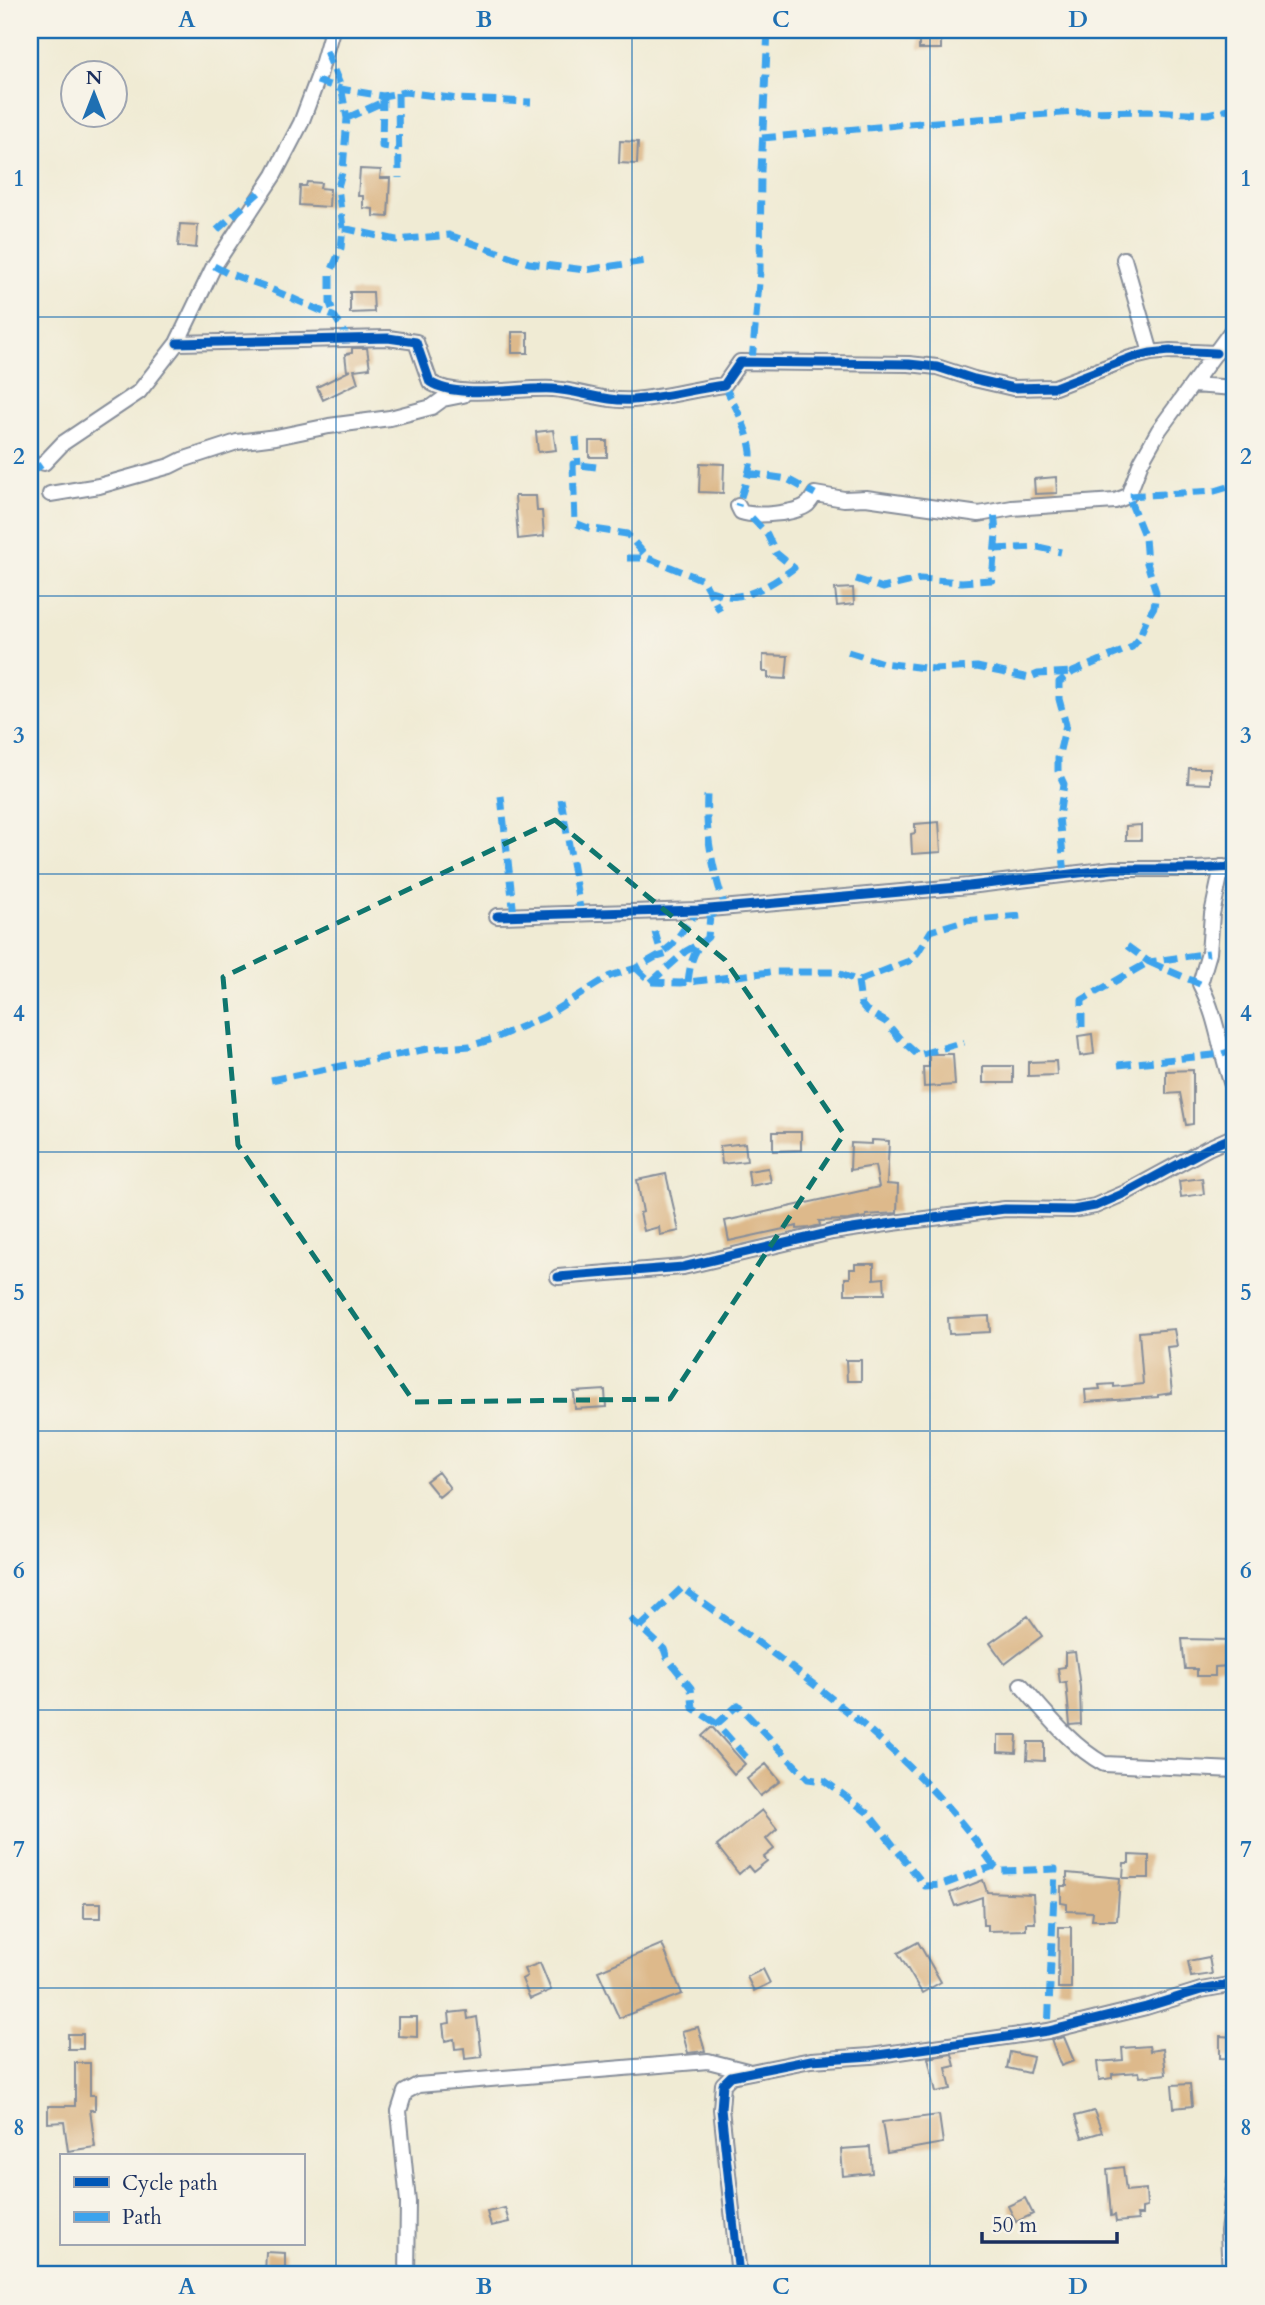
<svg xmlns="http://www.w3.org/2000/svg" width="1265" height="2305" viewBox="0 0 1265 2305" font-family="Cardo,serif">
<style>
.building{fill:#ddb98b}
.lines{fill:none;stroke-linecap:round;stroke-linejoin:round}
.street-casing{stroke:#868d99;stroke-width:18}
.street{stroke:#fff;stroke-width:14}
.quiet{stroke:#3da3ed;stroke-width:7;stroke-dasharray:14 7;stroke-linecap:butt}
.cycleway-casing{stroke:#f7f3e8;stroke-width:13}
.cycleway{stroke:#0057b8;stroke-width:9}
.marked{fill:none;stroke:#0f766e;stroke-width:5;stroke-dasharray:14 9;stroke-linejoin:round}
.grid{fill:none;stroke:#1f6fb2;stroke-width:2;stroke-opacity:0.55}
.neatline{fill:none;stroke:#1f6fb2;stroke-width:2.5}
.grid-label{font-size:23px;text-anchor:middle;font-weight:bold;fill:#1f6fb2}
</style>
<rect width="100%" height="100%" fill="#f7f3e8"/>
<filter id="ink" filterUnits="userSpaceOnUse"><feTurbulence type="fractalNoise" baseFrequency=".0143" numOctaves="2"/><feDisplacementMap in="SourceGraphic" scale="14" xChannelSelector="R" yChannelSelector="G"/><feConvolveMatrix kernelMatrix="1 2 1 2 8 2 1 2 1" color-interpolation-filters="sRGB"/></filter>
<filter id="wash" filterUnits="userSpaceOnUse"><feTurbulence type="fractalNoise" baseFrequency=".00686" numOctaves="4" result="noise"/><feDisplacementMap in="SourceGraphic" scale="28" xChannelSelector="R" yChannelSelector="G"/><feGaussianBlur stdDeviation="1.57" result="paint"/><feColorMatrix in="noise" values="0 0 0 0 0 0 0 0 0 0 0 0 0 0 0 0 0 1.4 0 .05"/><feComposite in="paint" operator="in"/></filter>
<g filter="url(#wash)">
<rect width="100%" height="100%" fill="#f0ebd4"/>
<g id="blocks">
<path class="building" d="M919 30H941V49H919Z
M620 141 638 142 637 164 619 163Z
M360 169 381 170 380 178H390L388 217 373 216V209L363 208V196H358Z
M307 182 321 183 320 188 330 189 329 207 299 205 300 186H306Z
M180 224 198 225 196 248 178 246Z
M350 292H373L374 312 350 313Z
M512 332H528V353H512Z
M352 348H367L370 368 354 370 358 383 323 400 317 387 351 370 347 371 345 354 352 353Z
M553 430 556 450 538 452 536 432Z
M589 441H607V457H589Z
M700 463 724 464 723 493 699 492Z
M1056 477 1057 493 1035 494 1034 479Z
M515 496H536L537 511H542L544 536 518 539Z
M853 588 854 604 837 606 835 589Z
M763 655 788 656 786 679 768 678V672H763Z
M1189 768H1210V784L1188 783Z
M939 822 941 852 912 854 911 834 915 833V824Z
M1141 825V840H1126V826Z
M1092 1034 1094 1054 1080 1056 1078 1036Z
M929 1054H953L955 1085 924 1087 923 1067H929Z
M1056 1061 1057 1075 1028 1076V1062Z
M983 1066H1013V1083H983Z
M1193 1070V1124L1186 1125 1180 1093 1166 1094V1071Z
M773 1132H801V1150L773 1151Z
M872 1140 889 1141 887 1184 898 1185 897 1213 866 1215V1217L848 1220 819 1221 820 1225 809 1228 797 1229V1226L729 1241 725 1221 879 1187 875 1166 850 1170 851 1143 872 1144Z
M745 1143 747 1161 722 1164 720 1146Z
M768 1168 771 1182 750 1186 748 1171Z
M666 1174 679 1231 660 1235 659 1227 644 1231 640 1213 643 1212 637 1180Z
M1202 1178 1204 1194 1181 1197 1179 1181Z
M855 1264H874V1279L884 1278 885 1294H845V1278H850V1269H855Z
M989 1316 990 1332 949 1334 948 1318Z
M1174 1329 1177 1346 1167 1347 1172 1393 1158 1395V1397L1086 1402 1085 1390 1100 1389 1099 1385 1114 1384V1387L1143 1384 1139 1332Z
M846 1360H861V1381H847Z
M605 1390 606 1407 575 1409 574 1392Z
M438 1472 450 1488 439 1497 426 1481Z
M1028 1616 1042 1636 1005 1664 990 1643Z
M1182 1639 1232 1640 1233 1658H1228L1229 1666 1215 1667V1676H1197V1669H1185Z
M1075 1652 1080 1687 1081 1724 1070 1725 1066 1682 1060 1683 1058 1668 1065 1667V1653Z
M712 1727 745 1764 734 1774 702 1736Z
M998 1735H1017L1016 1753 998 1752Z
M1028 1742H1044V1761L1027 1760Z
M766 1764 780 1781 760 1796 747 1779Z
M762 1810 777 1829 766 1839 774 1849 764 1857 767 1861 753 1872 748 1866 739 1874 717 1846Z
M1129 1855 1149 1856V1878H1123L1124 1863H1129Z
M1067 1873 1120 1878 1117 1920H1092L1093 1912 1067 1911V1904L1061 1903V1886H1067Z
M983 1880 987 1892 1033 1894 1035 1923H1026V1930L988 1931V1925H983L982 1897 955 1906 950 1893Z
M84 1903H101V1918H84Z
M1059 1927H1071V1988H1058Z
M918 1942 941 1982 922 1993 898 1953Z
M662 1944 682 1994 619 2018 598 1971Z
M1209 1957 1212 1974 1191 1977 1188 1961Z
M540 1963 551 1990 530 1999 522 1979 527 1976 524 1969Z
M763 1969 770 1983 754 1991 747 1977Z
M467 2011 468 2019 477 2017 482 2057 465 2059 464 2048 455 2049 454 2039 445 2041 443 2024 450 2023 449 2013Z
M398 2017H417V2037L398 2036Z
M698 2027 705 2051 688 2053 682 2031Z
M68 2034H83V2049H68Z
M1220 2036 1235 2037V2059L1220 2058Z
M1064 2037 1074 2061 1061 2066 1051 2040Z
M1149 2046 1150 2051 1163 2049 1166 2074 1140 2077 1139 2072 1112 2074V2078L1099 2080 1097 2062 1123 2060 1122 2048Z
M1010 2052 1033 2057 1029 2073 1007 2068Z
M952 2054 955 2066 946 2068 951 2089 936 2092 928 2058Z
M75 2063H90V2095H95V2110H90L95 2147 68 2151 64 2122 48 2123V2106H75Z
M1190 2084 1192 2106 1174 2108 1172 2085Z
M1094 2111 1102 2132 1082 2138 1075 2116Z
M939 2115 943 2143 887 2153 882 2122Z
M870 2147 872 2173 843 2176 841 2149Z
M1123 2167 1126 2191 1146 2189 1147 2207 1142 2208V2215H1137L1138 2220 1116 2222 1115 2215 1111 2216 1107 2169Z
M1025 2198 1033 2214 1016 2222 1008 2206Z
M505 2208 509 2222 491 2226 487 2212Z
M266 2252 285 2253V2275H265Z"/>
</g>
</g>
<g filter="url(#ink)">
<use href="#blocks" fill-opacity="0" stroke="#868d99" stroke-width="2"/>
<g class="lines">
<g class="street-casing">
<path id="street" d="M1124 259 1151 353
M177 343 388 338 416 342 430 382C457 400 520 387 553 389 580 391 606 402 633 400 663 398 694 389 724 385L740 362 909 364 937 367 974 379 1013 388 1055 387 1130 358 1151 353 1170 351 1216 353
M1193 385 1235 388
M44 463 63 443 139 392 177 343 214 266 274 175 301 123 319 75 332 30
M50 494 99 486 170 466 182 460 237 442 276 437 329 426 390 418 432 407 443 399 463 395
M738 506 741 512C755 517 796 514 808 504 811 501 813 497 815 494L844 499 866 498 979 514 1012 508 1115 501 1128 496 1141 462 1159 430 1235 326
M1222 867 1212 914 1209 953 1200 984C1219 1020 1220 1056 1235 1093
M497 916 698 910 969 886 1113 869H1196L1235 867
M558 1277 683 1267 832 1232 893 1223 1005 1209 1073 1210 1095 1206 1125 1193 1208 1148 1235 1136
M1021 1685C1046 1713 1070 1745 1104 1764L1235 1770
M407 2275 408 2202 399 2111 405 2092 418 2085 708 2061 747 2071
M739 2275 721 2109 723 2084 731 2076 811 2060 871 2056 1048 2031 1146 2007 1201 1990 1235 1984
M1230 2275 1228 2231 1235 2180"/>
</g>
<use href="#street" class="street"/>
<path class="quiet" d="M983 30 985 34 998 30
M326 51 341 87 347 118 343 169 338 187 343 228 341 248 330 274V303L335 317
M317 81 341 89 383 96 405 92 458 99 531 102
M398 93 399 178
M383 96 382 146 399 148
M347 118 383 102
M762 138 908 124 1077 112 1148 111 1208 114 1235 107
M343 228 396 240 449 235 529 263 586 270 645 261
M217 230 264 188
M214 266 227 273 264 286 335 317 349 340
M752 361 760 272 761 171 768 30
M724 385C735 406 748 428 751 452 752 469 743 489 738 506
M576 437 578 465
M596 467 573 464 575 523 588 528 627 534 648 558 703 580 720 611
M30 473 44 463
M748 473 787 479 815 494
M995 549 1038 547 1061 552
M627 558H648
M856 579 883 588 920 579 962 582 992 580 996 534 994 510
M708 590C718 593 727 598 737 596 757 594 778 580 794 568L776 553 767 534 749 515
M848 652 883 663 934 669 977 667 1029 678 1038 674 1073 672
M501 796 514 916
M561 799 581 914
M1065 874 1059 817 1064 784 1058 771V758L1066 725 1059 699V682L1073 672 1132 647 1139 639 1146 620 1154 607 1156 592 1147 563 1145 538 1128 496 1215 491 1235 485
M655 932 663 959
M1127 946 1149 962 1209 953
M636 968 651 982 681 983 770 972H835L858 981 909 961 918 952 931 931 964 921 1021 916
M858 981 861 1004 866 1010 886 1022 900 1039 918 1055 964 1042
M651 982 686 951 699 944
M688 982C690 964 693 949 708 937L710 916 725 907C713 871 705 833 707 795
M1082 1027V1000L1149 962 1200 984
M1118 1065 1222 1054 1235 1050
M271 1080 427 1049 470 1046 493 1039 544 1017 610 976 636 968 661 954 672 945 698 910
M630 1618 664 1649 667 1658 691 1688 693 1708 717 1724
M640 1627 682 1588C794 1668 915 1751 994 1866
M746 1757 717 1724 738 1705 808 1779 825 1781 868 1813 925 1886 942 1885 994 1866 1000 1871 1055 1869 1048 2031"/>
<g class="cycleway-casing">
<path id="cycleway" d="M177 343 388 338 416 342 430 382C457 400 520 387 553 389 580 391 606 402 633 400 663 398 694 389 724 385L740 362 909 364 937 367 974 379 1013 388 1055 387 1130 358 1151 353 1170 351 1216 353
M497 916 698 910 969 886 1113 869H1196L1235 867
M558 1277 683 1267 832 1232 893 1223 1005 1209 1073 1210 1095 1206 1125 1193 1208 1148 1235 1136
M739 2275 721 2109 723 2084 731 2076 811 2060 871 2056 1048 2031 1146 2007 1201 1990 1235 1984"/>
</g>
<use href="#cycleway" class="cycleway"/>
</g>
</g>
<path class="marked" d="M555 820 725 960 844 1134 670 1399 414 1402 238 1145 223 977Z"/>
<path class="grid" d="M336 30V2275M632 30V2275M930 30V2275M30 317H1235M30 596H1235M30 874H1235M30 1152H1235M30 1431H1235M30 1710H1235M30 1988H1235"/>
<rect width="1265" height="2305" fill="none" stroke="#f7f3e8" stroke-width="77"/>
<rect x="60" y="2154" width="245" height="91" fill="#f7f3e8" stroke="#9fa5b1" stroke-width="2"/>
<rect x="74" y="2177" width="35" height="10" fill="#0057b8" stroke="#9fa5b1" stroke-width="2"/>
<text x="122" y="2190" font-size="21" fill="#1b2f5e">Cycle path</text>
<rect x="74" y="2212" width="35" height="10" fill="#3da3ed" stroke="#9fa5b1" stroke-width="2"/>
<text x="122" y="2224" font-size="21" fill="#1b2f5e">Path</text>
<g transform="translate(94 94)"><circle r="33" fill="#f7f3e8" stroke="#9fa5b1" stroke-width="2"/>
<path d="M0-5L12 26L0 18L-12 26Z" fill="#1f6fb2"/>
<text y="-10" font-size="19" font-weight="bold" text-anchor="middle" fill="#1b2f5e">N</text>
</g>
<path d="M982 2232v10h135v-10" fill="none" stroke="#1b2f5e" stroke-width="3.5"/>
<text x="992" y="2232" font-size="21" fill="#1b2f5e" stroke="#f7f3e8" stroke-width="5" paint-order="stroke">50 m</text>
<rect x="38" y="38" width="1188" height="2228" class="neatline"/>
<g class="grid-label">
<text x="187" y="27">A</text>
<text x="484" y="27">B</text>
<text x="781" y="27">C</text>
<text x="1078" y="27">D</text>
<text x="19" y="186">1</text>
<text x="1246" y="186">1</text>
<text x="19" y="464">2</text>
<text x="1246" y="464">2</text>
<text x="19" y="743">3</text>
<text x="1246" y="743">3</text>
<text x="19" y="1021">4</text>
<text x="1246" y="1021">4</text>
<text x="19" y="1300">5</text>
<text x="1246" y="1300">5</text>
<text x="19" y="1578">6</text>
<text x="1246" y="1578">6</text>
<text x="19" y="1857">7</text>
<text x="1246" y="1857">7</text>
<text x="19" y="2135">8</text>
<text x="1246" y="2135">8</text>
<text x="187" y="2294">A</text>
<text x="484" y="2294">B</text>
<text x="781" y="2294">C</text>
<text x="1078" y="2294">D</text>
</g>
</svg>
